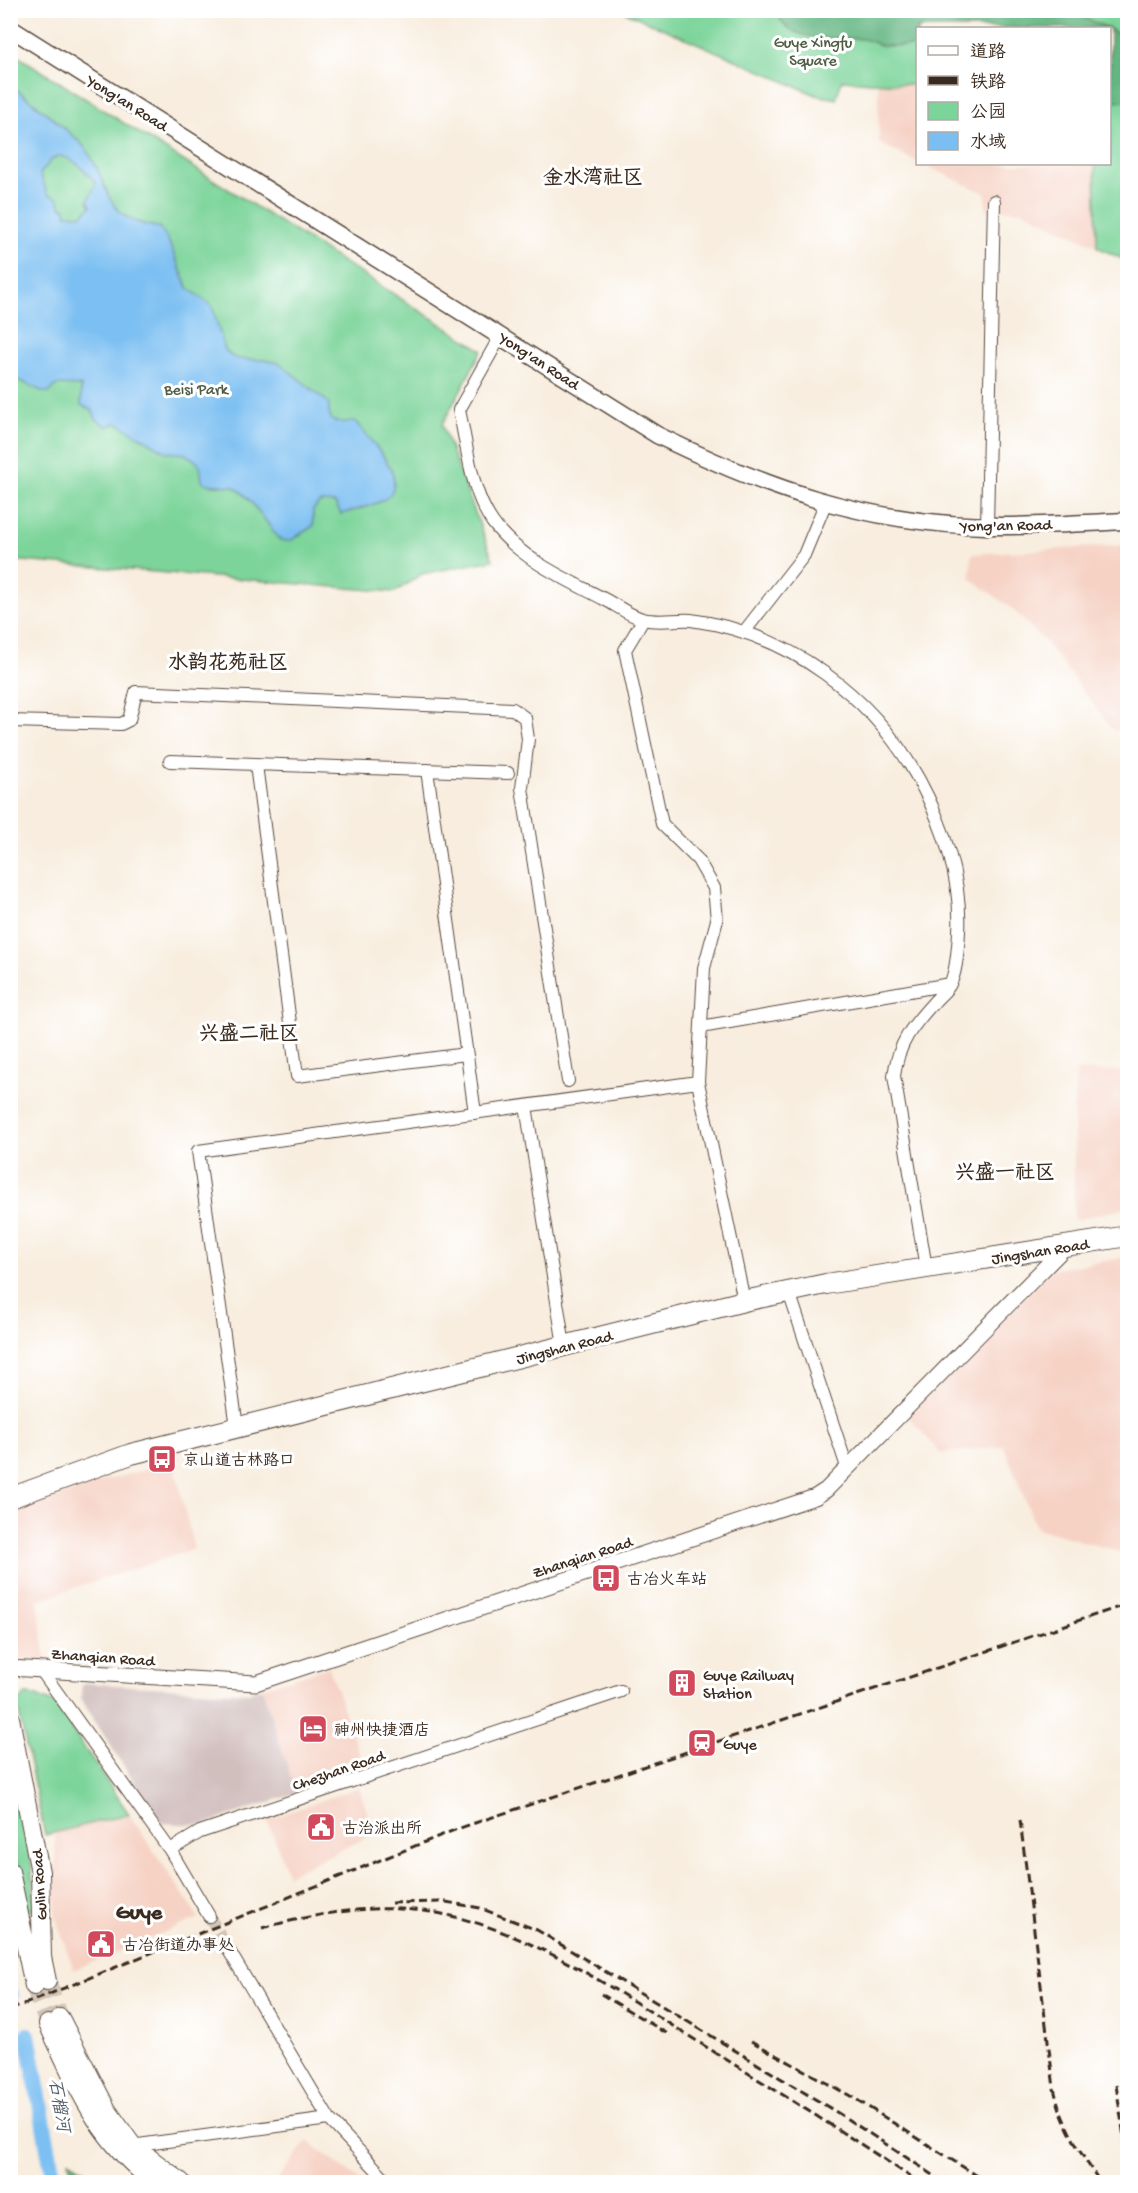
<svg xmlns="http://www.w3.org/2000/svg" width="1138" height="2193" viewBox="0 0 1138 2193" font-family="'Gochi Hand','LXGW WenKai TC',sans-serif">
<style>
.built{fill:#f6d2c4}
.industrial{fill:#d1bfbe}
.green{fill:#7bd49a;stroke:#5b7f5c;stroke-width:1.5}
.forest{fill:#64b682;stroke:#507050;stroke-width:1.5}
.water{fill:#7bbff2;stroke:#5b7488;stroke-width:1.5;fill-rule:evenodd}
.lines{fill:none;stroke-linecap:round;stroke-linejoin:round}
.river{stroke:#7bbff2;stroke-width:16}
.minor-tunnel{stroke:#d2c6b8;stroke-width:12;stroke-dasharray:12 6;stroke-linecap:butt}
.primary-tunnel{stroke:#d2c6b8;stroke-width:18;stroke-dasharray:18 9;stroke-linecap:butt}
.minor-casing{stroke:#57473b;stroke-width:14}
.tertiary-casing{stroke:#57473b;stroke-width:17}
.secondary-casing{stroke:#57473b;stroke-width:19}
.primary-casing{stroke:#57473b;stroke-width:20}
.trunk-casing{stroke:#57473b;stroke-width:22}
.minor{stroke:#fff;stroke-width:12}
.tertiary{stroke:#fff;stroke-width:15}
.secondary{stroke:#fff;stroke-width:16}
.primary{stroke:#fff;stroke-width:18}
.trunk{stroke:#fff;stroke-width:20}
.rail{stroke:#3b2a1e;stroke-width:3;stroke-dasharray:9 4.5;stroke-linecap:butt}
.labels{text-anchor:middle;stroke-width:6;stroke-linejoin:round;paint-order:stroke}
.park-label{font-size:16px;fill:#4e5d43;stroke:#fff}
.street-label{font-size:16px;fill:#3b2a1e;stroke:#fff}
.poi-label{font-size:16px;fill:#3b2a1e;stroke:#fff;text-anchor:start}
.water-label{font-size:18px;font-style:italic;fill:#515e68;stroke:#fff}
.quarter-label{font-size:20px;font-weight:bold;fill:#3b2a1e;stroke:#fff}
.district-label{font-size:22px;font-weight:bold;fill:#3b2a1e;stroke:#fff}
</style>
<rect width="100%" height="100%" fill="#fff"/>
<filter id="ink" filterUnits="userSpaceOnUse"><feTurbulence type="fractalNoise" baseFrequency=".0167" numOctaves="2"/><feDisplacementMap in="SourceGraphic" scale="12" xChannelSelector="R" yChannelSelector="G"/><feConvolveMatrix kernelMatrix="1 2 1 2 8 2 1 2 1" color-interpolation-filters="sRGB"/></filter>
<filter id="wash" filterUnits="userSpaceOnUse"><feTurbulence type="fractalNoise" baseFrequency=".008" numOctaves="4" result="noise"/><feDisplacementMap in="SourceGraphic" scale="24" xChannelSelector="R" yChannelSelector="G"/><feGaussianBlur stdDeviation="1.35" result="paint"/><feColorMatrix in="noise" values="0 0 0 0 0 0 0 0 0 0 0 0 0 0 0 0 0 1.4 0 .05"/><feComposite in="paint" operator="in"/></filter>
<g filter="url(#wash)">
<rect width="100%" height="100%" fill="#f8edde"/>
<path class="built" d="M878 83 917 85V162L879 143Z
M922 164H1110L1127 261 1023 211 986 209V194Z
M1127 545V730H1113L1046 642 1011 608 970 578 972 554Z
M1077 1071H1127L1128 1208 1074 1220V1099Z
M1127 1257V1554L1036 1528 1004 1446 941 1454 908 1416 1051 1270Z
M174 1462 194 1549 38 1600 46 1663 18 1660 11 1638 10 1514 107 1480Z
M329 1667 365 1770 296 1793 262 1688Z
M359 1787 374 1834 288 1875 267 1820Z
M129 1814 199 1918 74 1970 55 1917V1832Z
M307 2141 362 2182H275Z"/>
<path class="industrial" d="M82 1683 247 1693 262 1688 296 1793 202 1825 160 1823 81 1699Z"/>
<path class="green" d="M623 11H1127V261L1097 247 1095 164H1110V28H918L917 85 842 80 836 99 816 95Z
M10 51 482 350 442 425 493 560 422 574 395 592 11 560Z
M25 1695 37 1696 55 1704 129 1814 45 1835 17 1703Z
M10 1749 30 1849 35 1907 30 1911 25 1907 11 1832Z"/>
<path class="forest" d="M932 10 946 19 962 11H1057L1077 15 1108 28H918L917 46C905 45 892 47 880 45 876 44 872 41 867 40 836 33 791 49 776 11Z
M1110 29 1127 40V101L1110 102Z
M69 2161 104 2182H72Z"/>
<path class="water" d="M11 86C24 94 77 137 85 148 113 185 100 220 159 227L168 240 188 288 212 306 225 350 231 356 238 359 263 360 279 363 329 403C327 428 340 422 355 421 368 438 413 480 385 499 373 506 355 510 341 514L335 503 320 502 313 510V526L290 541 280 540C269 527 249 494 234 487 223 483 211 488 202 481L200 466 195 460 185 454 166 452 116 422 107 427 96 419 92 410 81 405V386L56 385 50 392H44L14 378 10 362ZM58 156C74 157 86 172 96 183L88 201 91 206 82 215 67 214 66 208 61 207 58 198 48 195 40 174 51 160Z"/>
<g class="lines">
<path class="river" d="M10 1993 11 1995
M28 2035 54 2182"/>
</g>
</g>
<g filter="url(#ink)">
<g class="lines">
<path class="minor-tunnel" d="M209 1916 228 1949"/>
<path class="primary-tunnel" d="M47 1981 60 2018
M34 1986 48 2024"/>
<g class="minor-casing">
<path id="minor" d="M501 335 459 410C468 449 471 497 497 528 526 562 566 579 604 599 616 605 630 616 643 619 658 623 676 619 691 620 789 633 872 695 919 780 943 824 962 880 959 932 958 947 957 971 950 984 947 990 939 996 934 1002 913 1025 898 1043 894 1076L926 1268
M987 526 994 201
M643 620 625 650 662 824 698 860 714 888 717 920 704 968 698 1082 744 1301
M744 632 804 555 825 504
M10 721 121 724 129 720 136 692 513 709 525 718 528 739 522 788 568 1081
M170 761 508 773
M256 765 297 1076 466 1054
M427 770 475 1113
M701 1027 950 984
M526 1106 564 1346
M789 1292 847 1467
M237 1427 198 1151 698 1082
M41 1670 170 1850 209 1916
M170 1850 200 1832 621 1691
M228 1949 329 2119 388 2182
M131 2146 329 2119"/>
</g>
<g class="tertiary-casing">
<path id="tertiary" d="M10 1668 256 1683 815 1497 826 1490 1067 1245"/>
</g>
<g class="secondary-casing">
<path id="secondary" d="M10 28 657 435C765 488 864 523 986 526 1033 527 1080 523 1128 521"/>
</g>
<g class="primary-casing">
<path id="primary" d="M10 1718 40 1872 42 1957 47 1981
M10 1871 34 1986
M60 2018 107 2110 132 2145 181 2182
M48 2024C78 2088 97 2138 154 2182"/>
</g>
<g class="trunk-casing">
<path id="trunk" d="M10 1498 131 1454 744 1301 826 1284 1128 1236"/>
</g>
<use href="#minor" class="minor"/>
<use href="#tertiary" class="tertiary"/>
<use href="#secondary" class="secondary"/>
<use href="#primary" class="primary"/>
<use href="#trunk" class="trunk"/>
<path class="rail" d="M1020 1820 1054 2088C1062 2125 1079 2151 1100 2182
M391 1903 446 1902 480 1908 537 1930 838 2113 944 2182
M262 1928C315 1914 369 1904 423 1911 520 1923 618 1992 700 2043 773 2089 847 2134 918 2182
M601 1994 668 2034
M10 2010 457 1829 1128 1604
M751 2041 854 2098 987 2182
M1116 2085 1128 2163"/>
</g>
</g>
<defs>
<g id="bus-square" transform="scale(1.5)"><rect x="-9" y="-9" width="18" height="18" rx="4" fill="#d1495b" stroke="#fff"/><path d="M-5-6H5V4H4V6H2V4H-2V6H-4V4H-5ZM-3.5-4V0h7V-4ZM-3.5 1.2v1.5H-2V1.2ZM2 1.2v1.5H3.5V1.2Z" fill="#fff"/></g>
<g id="building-square" transform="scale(1.5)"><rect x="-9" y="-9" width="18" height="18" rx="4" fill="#d1495b" stroke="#fff"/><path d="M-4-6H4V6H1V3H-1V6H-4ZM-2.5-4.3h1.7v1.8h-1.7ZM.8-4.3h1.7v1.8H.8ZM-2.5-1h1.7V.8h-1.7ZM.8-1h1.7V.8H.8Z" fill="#fff"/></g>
<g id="hotel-square" transform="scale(1.5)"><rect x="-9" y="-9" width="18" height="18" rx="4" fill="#d1495b" stroke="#fff"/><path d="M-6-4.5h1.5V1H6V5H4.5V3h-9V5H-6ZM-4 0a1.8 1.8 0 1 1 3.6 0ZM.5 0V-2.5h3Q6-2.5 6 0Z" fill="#fff"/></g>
<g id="station-square" transform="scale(1.5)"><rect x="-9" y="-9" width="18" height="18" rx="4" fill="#d1495b" stroke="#fff"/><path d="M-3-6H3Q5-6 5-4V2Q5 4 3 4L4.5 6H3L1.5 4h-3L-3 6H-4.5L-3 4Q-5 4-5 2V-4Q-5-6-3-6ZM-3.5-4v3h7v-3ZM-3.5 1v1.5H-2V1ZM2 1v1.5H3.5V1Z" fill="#fff"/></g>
<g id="civic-square" transform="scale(1.5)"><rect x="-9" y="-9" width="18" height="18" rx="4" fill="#d1495b" stroke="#fff"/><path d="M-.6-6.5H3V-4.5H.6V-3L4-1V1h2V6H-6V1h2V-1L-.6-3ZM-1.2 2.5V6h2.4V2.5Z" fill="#fff"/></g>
</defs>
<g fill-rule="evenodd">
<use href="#bus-square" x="162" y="1459"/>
<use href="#bus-square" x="606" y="1578"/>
<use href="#building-square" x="682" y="1683"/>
<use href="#hotel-square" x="313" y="1729"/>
<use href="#station-square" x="702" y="1743"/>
<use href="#civic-square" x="321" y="1827"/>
<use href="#civic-square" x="101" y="1944"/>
</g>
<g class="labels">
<g class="park-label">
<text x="813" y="47">Guye Xingfu<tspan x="813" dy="18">Square</tspan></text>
<text x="196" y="394">Beisi Park</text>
</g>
<g class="street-label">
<text transform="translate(128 102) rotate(32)" y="6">Yong'an Road</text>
<text transform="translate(540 360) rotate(33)" y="6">Yong'an Road</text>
<text transform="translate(1006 524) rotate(-1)" y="6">Yong'an Road</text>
<text transform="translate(1040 1250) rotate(-9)" y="6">Jingshan Road</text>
<text transform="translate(564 1346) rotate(-14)" y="6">Jingshan Road</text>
<text transform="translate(582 1556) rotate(-18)" y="6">Zhanqian Road</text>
<text transform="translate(103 1656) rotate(4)" y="6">Zhanqian Road</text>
<text transform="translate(338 1769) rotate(-19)" y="6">Chezhan Road</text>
<text transform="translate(38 1885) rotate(-94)" y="6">Gulin Road</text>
</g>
<g class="poi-label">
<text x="183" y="1465">京山道古林路口</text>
<text x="627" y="1584">古冶火车站</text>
<text x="703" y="1680">Guye Railway<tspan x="703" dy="18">Station</tspan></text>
<text x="334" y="1735">神州快捷酒店</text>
<text x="723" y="1749">Guye</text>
<text x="342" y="1833">古治派出所</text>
<text x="122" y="1950">古冶街道办事处</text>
</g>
<g class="water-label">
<text transform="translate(60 2105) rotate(80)" y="6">石榴河</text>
</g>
<g class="quarter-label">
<text x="593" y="183">金水湾社区</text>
<text x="228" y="668">水韵花苑社区</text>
<text x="249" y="1039">兴盛二社区</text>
<text x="1005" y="1178">兴盛一社区</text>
</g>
<g class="district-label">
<text x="139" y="1918">Guye</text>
</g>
</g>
<rect width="1138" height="2193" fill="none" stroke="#fff" stroke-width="36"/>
<rect x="916" y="27" width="195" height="138" fill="#ffffff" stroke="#b1aaa5" stroke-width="1.5"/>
<rect x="928" y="46" width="30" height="9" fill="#ffffff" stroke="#b1aaa5" stroke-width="1.5"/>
<text x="970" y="57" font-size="18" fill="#3b2a1e">道路</text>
<rect x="928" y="76" width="30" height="9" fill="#3b2a1e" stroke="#b1aaa5" stroke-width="1.5"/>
<text x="970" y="87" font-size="18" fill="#3b2a1e">铁路</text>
<rect x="928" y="102" width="30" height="18" fill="#7bd49a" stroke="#b1aaa5" stroke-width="1.5"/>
<text x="970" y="117" font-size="18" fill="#3b2a1e">公园</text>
<rect x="928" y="132" width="30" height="18" fill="#7bbff2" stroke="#b1aaa5" stroke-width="1.5"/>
<text x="970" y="147" font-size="18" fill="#3b2a1e">水域</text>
</svg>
